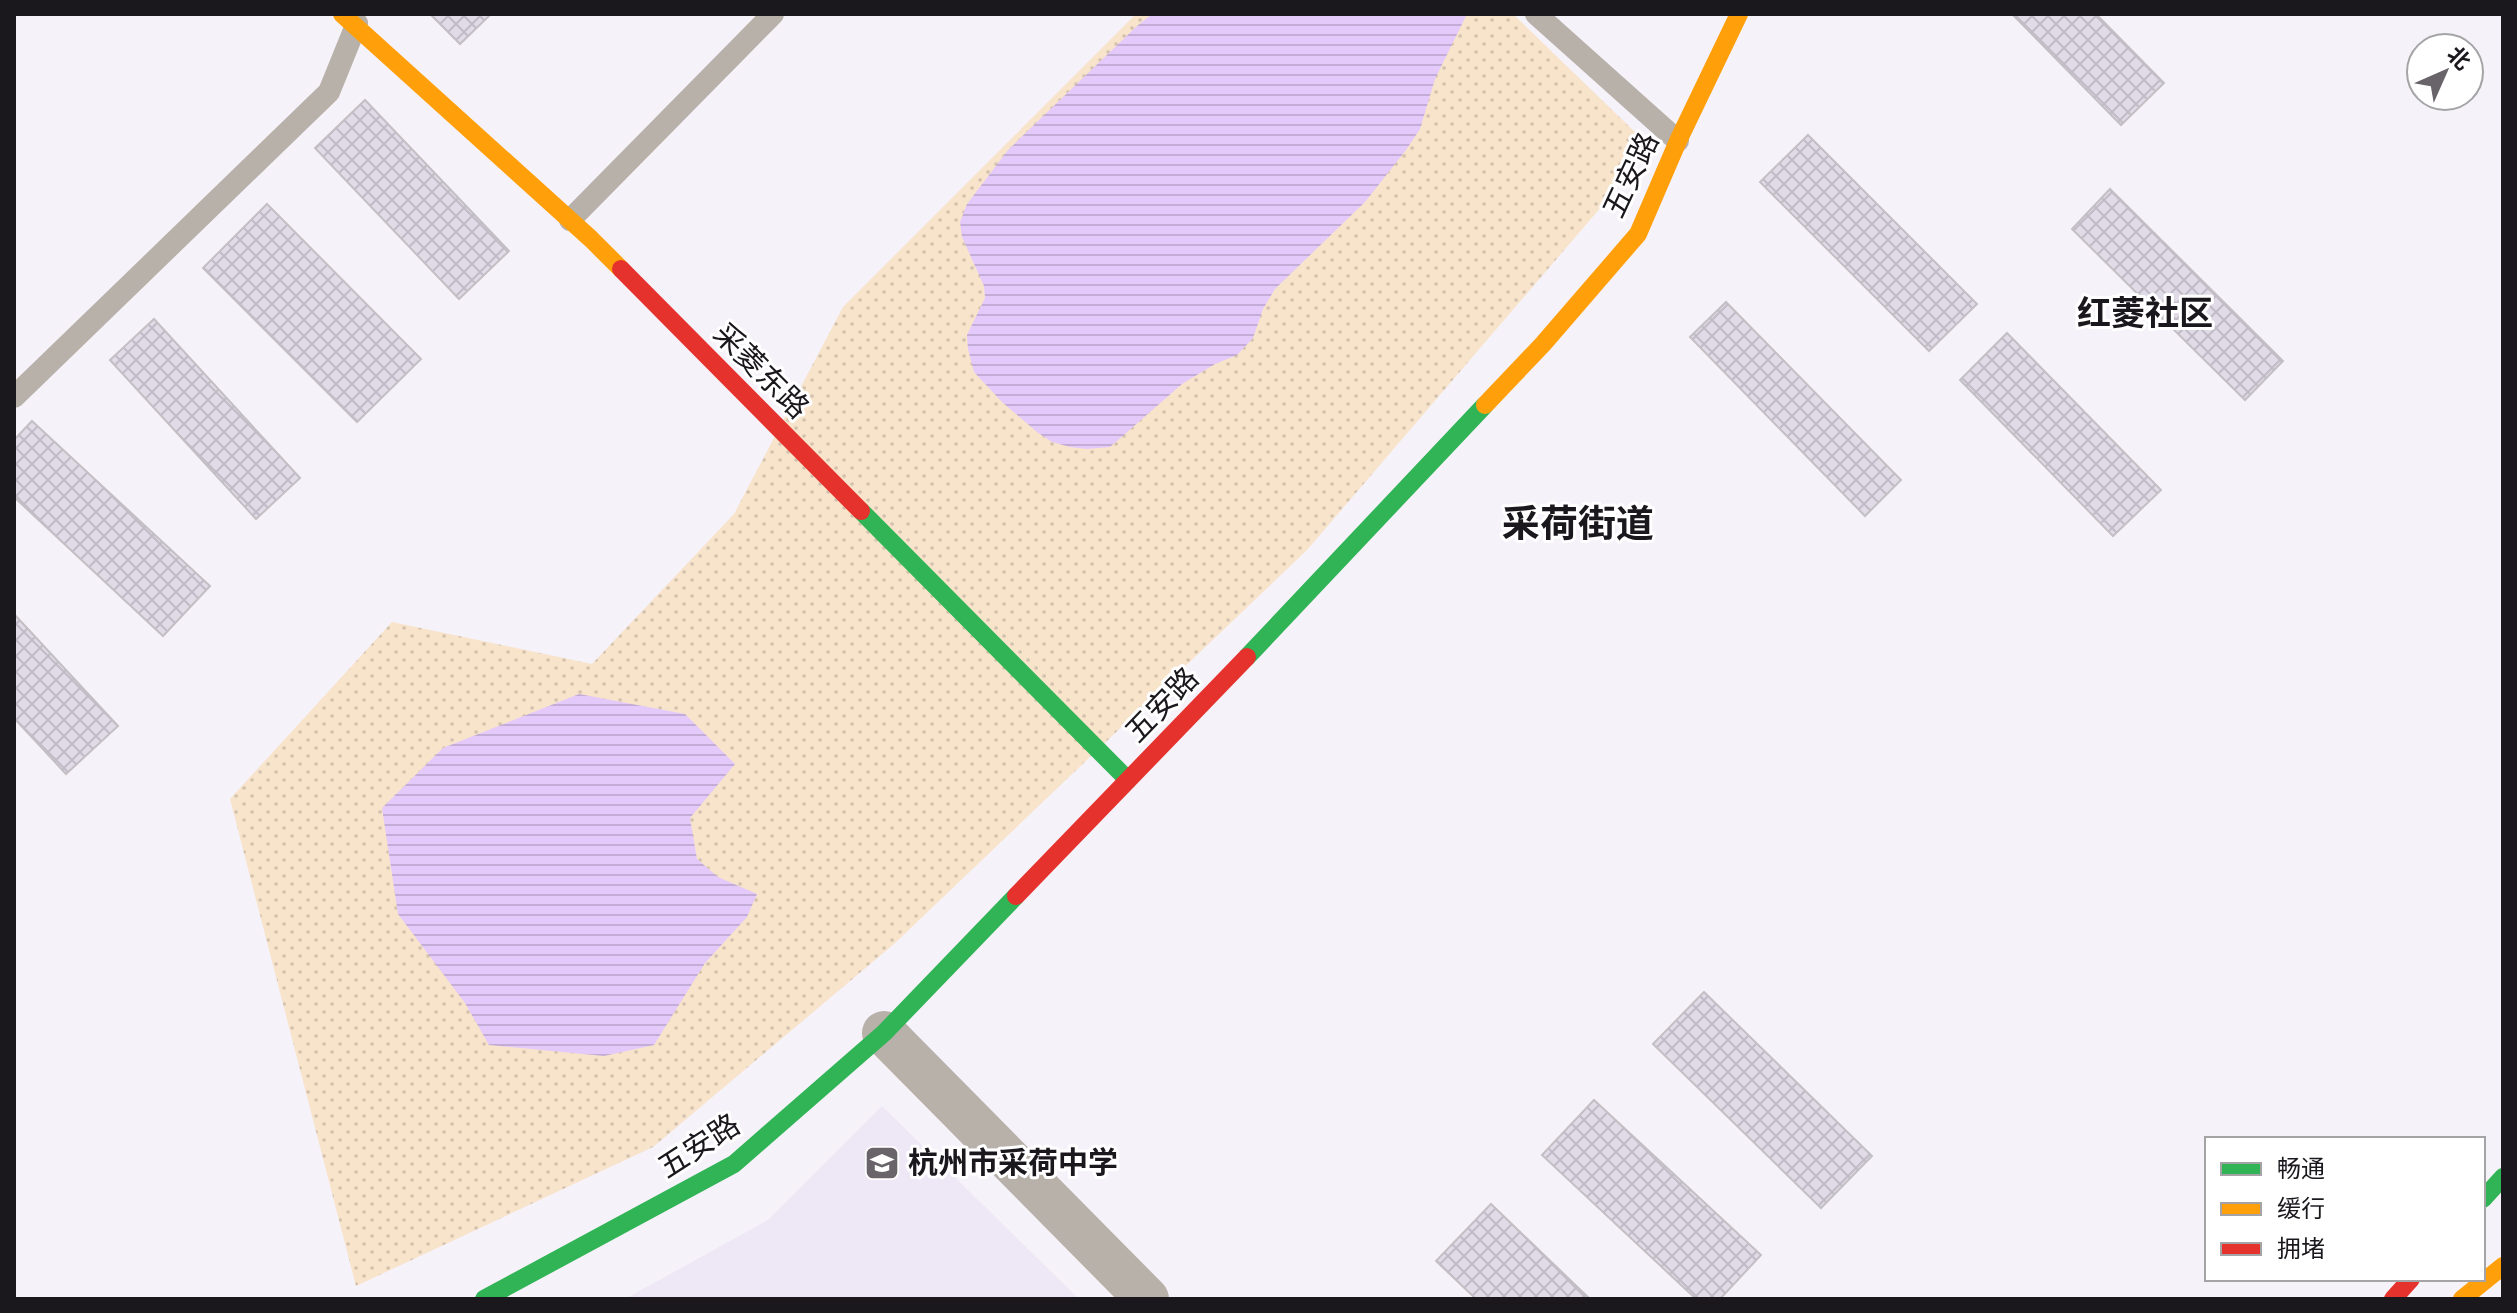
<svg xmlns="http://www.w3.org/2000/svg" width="2517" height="1313" viewBox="0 0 2517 1313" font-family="'Titillium Web','Noto Sans SC',sans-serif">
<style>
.built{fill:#eee7f5}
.park{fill:url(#park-dots)}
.water{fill:url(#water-rules)}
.building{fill:url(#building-cross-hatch);stroke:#c2bfc5;stroke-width:2}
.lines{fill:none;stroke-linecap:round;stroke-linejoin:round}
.lane{stroke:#b8b1aa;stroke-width:22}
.street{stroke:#b8b1aa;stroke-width:44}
.fast{stroke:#30b455;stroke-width:18}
.slow{stroke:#ff9f0a;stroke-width:18}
.jam{stroke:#e5322d;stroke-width:18}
.labels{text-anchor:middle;stroke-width:6;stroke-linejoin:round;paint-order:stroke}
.street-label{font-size:30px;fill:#1b181d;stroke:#fff}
.poi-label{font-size:30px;font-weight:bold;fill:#1b181d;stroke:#fff;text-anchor:start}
.quarter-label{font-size:34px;font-weight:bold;fill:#1b181d;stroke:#fff}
.district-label{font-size:38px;font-weight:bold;fill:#1b181d;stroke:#fff}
</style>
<defs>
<pattern id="park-dots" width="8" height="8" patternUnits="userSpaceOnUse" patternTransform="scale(2)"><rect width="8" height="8" fill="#f8e3cb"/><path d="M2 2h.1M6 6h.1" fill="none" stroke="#d4c2ae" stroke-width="1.8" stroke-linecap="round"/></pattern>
<pattern id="water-rules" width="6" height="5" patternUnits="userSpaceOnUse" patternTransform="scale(2)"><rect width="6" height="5" fill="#e4cafb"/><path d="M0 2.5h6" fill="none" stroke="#c3add7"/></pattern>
<pattern id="building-cross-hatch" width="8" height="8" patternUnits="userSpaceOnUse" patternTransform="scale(2)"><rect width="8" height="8" fill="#e1dbe7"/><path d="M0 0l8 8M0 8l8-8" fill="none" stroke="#c0bbc6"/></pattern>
</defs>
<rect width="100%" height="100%" fill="#f6f2f9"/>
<path class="built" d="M882 1106 1079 1299H625L768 1220Z"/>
<path class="park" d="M1136 14H1513L1637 134 1602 206 1307 550 894 944 653 1147 356 1286 230 799 392 622 592 664 734 514 843 307Z"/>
<path class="water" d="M1152 14H1467L1435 79 1420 129 1406 150 1365 202 1275 289 1263 309 1253 338 1237 355 1215 364 1182 384 1110 447 1087 449 1070 447 1052 442 1037 432 1002 402 974 372 968 349 967 335 985 298 984 286 962 237 960 222 967 204 1008 150 1137 26Z
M579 694 685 714 735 764 690 818 697 859 718 877 757 894 747 917 705 963 654 1045 604 1056 489 1045 465 1003 398 914 382 808 443 748Z"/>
<path class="building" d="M430 14H491L460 44Z
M2012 14H2096L2164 83 2121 125Z
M365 100 509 251 459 299 315 148Z
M1808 135 1977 304 1929 351 1760 182Z
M2110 189 2283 361 2245 400 2072 229Z
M267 204 421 359 357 422 203 268Z
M1726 302 1901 480 1865 516 1690 337Z
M154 319 300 478 256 519 110 360Z
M2007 333 2161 490 2113 536 1960 380Z
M32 421 210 586 163 636 14 497V440Z
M14 614 118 726 66 774 14 718Z
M1704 992 1872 1156 1821 1208 1653 1044Z
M1594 1100 1761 1255 1720 1299H1696L1542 1155Z
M1491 1204 1590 1299H1476L1436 1261Z"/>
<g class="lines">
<path class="lane" d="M1536 14 1678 141
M570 220 773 14
M14 397 329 92 357 23"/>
<path class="street" d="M884 1033 1147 1299"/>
<path class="fast" d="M861 511 1128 780
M1247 657 1485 405
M2483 1199 2503 1177
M484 1299 734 1164 884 1033 1016 896"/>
<path class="slow" d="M342 14 591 239 621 269
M1485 405 1543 344 1638 234 1678 141 1739 14
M2462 1299 2503 1266"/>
<path class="jam" d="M621 269 861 511
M1016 896 1247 657
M2393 1299 2411 1279"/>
</g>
<defs>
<g id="school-square" transform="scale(1.8)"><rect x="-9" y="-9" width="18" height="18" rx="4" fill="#68646a" stroke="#fff"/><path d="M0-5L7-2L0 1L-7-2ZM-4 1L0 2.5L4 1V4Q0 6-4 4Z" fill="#fff"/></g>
</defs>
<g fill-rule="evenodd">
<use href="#school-square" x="882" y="1163"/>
</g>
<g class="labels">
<g class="street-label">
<text transform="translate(1631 175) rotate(-65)" y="10">五安路</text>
<text transform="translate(761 371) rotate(45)" y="10">采菱东路</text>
<text transform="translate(1162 705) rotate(-46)" y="10">五安路</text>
<text transform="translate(699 1146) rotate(-33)" y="10">五安路</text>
</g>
<g class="poi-label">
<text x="908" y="1173">杭州市采荷中学</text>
</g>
<g class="quarter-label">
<text x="2145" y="325">红菱社区</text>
</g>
<g class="district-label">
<text x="1578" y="537">采荷街道</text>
</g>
</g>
<rect width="2517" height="1313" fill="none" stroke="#1b181d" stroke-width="32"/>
<rect x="2205" y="1137" width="280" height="144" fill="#ffffff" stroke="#a4a3a5" stroke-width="2"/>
<rect x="2221" y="1163" width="40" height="12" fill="#30b455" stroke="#a4a3a5" stroke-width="2"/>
<text x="2277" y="1177" font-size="24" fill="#1b181d">畅通</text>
<rect x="2221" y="1203" width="40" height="12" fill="#ff9f0a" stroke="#a4a3a5" stroke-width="2"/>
<text x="2277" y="1217" font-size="24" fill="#1b181d">缓行</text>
<rect x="2221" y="1243" width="40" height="12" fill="#e5322d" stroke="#a4a3a5" stroke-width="2"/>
<text x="2277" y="1257" font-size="24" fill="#1b181d">拥堵</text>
<g transform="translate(2445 72) rotate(45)"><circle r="38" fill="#ffffff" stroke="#a4a3a5" stroke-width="2"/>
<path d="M0-6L14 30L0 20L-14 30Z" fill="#68646a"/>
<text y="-12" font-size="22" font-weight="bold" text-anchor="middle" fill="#1b181d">北</text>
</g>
</svg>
